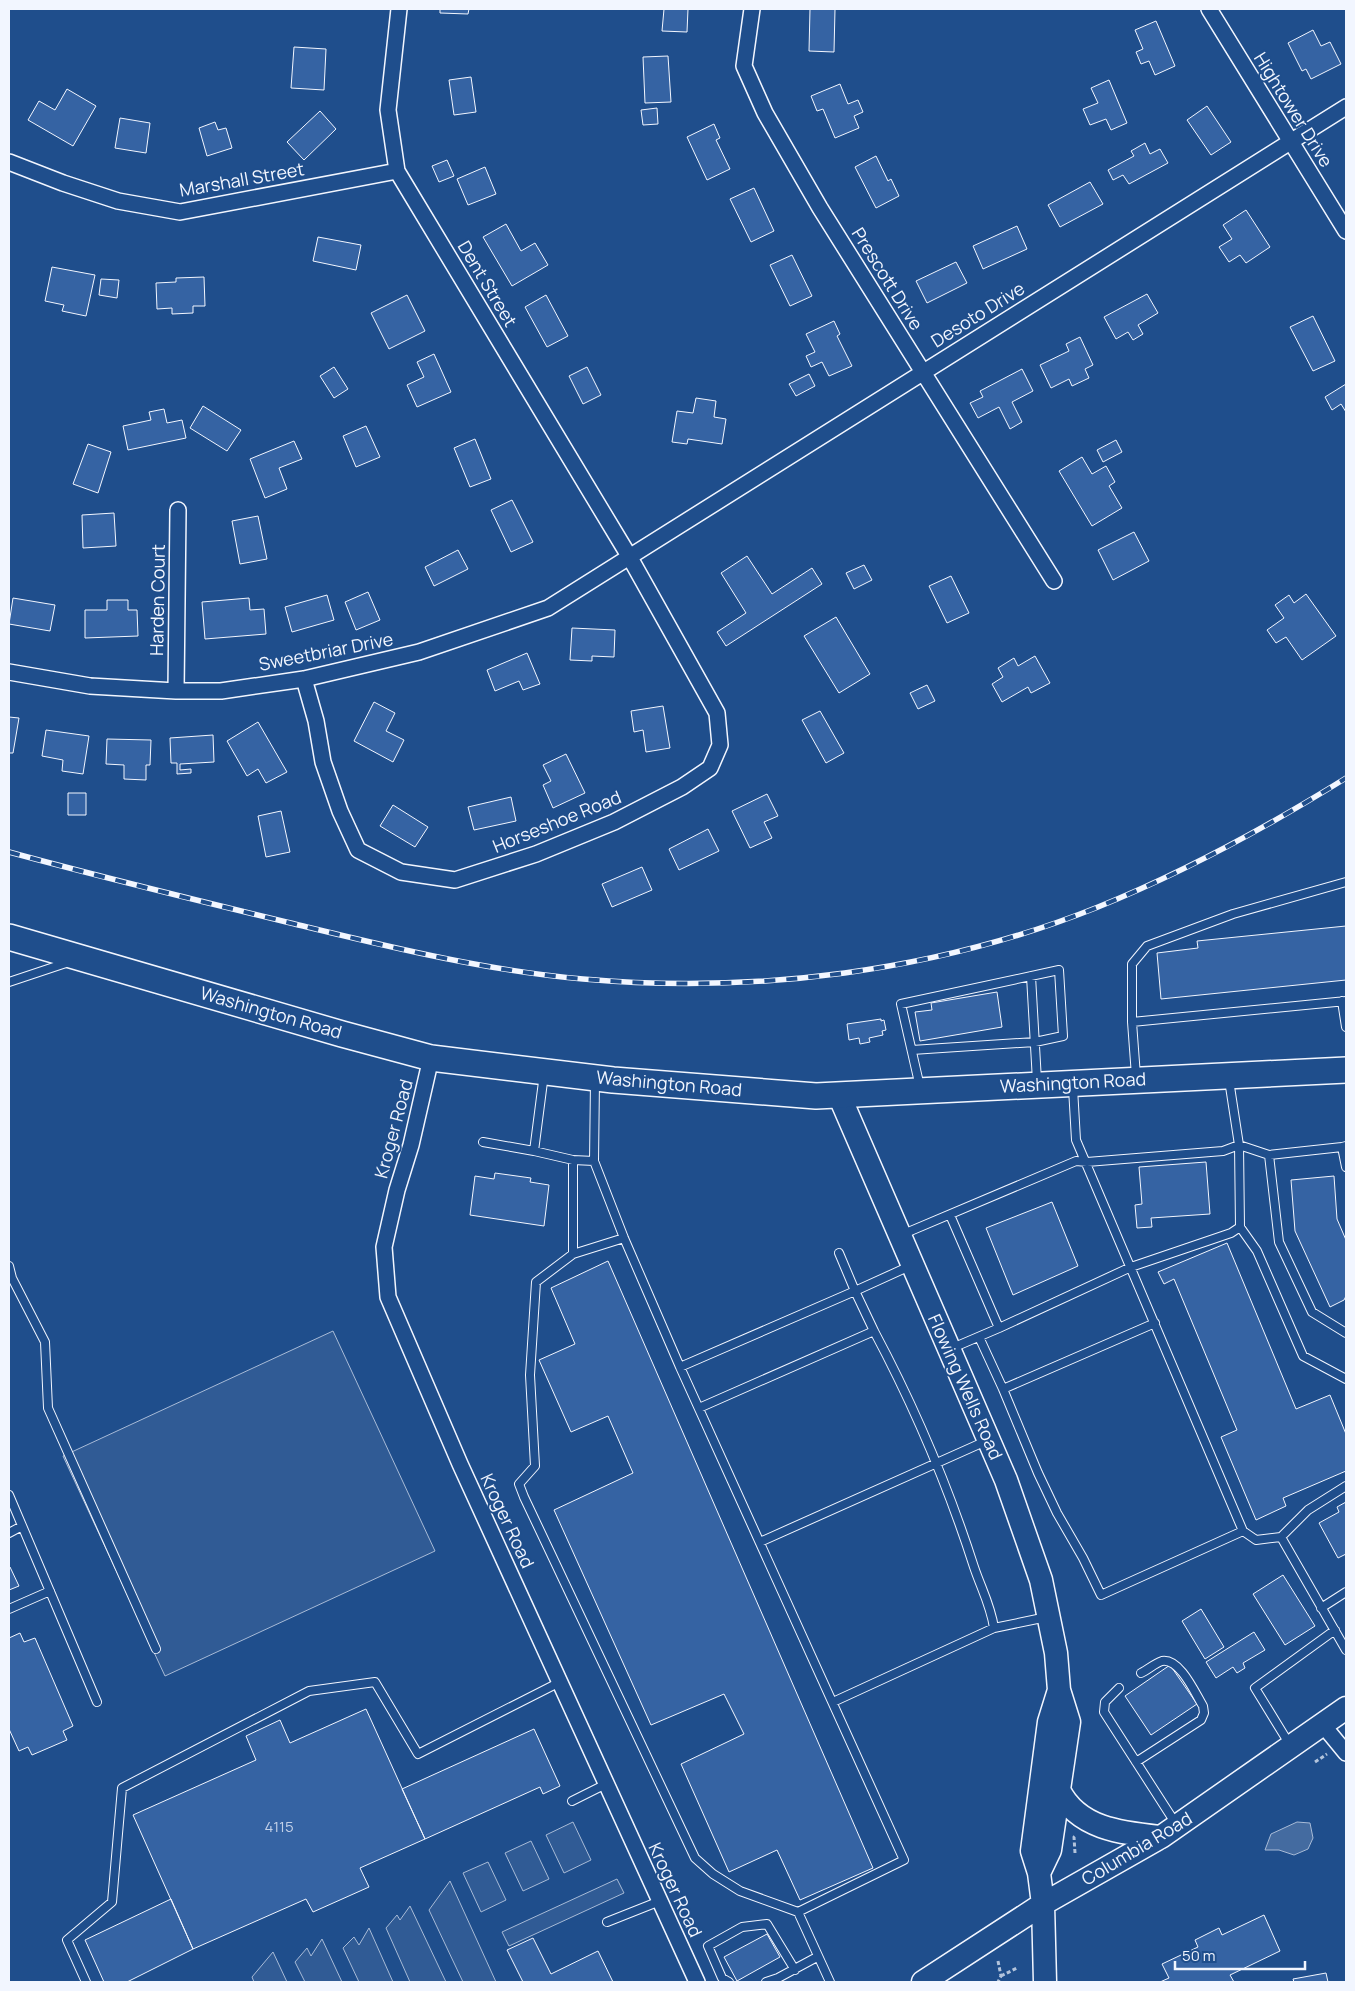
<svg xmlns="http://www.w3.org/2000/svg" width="1355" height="1991" viewBox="0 0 1355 1991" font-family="Manrope,sans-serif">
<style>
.built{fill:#305b95;stroke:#a8bbd7}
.water{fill:#446ba0;stroke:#a8bbd7}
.building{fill:#3563a3;stroke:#f2f6ff}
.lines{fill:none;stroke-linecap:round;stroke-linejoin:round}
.service-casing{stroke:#f2f6ff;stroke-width:10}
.minor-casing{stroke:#f2f6ff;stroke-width:18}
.secondary-casing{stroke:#f2f6ff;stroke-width:25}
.primary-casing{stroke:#f2f6ff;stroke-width:28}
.path{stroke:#b3c4dc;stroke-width:3;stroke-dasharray:4 2.5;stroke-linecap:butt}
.service{stroke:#1f4e8c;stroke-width:8}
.minor{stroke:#1f4e8c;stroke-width:15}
.secondary{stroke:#1f4e8c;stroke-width:22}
.primary{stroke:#1f4e8c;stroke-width:25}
.rail-casing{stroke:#f2f6ff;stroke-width:5.5}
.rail{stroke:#1f4e8c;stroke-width:4;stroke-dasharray:11;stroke-linecap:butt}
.labels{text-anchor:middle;stroke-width:4;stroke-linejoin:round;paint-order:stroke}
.number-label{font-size:15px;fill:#c3d1e8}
.street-label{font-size:18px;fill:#f2f6ff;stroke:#1f4e8c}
</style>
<rect width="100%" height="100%" fill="#1f4e8c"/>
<path class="built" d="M333 1331 435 1551 165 1676 63 1456Z
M573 1822 591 1860 564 1873 546 1835Z
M531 1841 549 1879 523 1891 505 1853Z
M488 1862 506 1900 481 1912 463 1873Z
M617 1879 624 1893 509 1946 502 1932Z
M450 1881 496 1982H463L429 1910Z
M410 1906 446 1982H410L386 1928 397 1915 400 1920Z
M369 1928 393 1982H359L343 1948 354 1937 359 1945Z
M322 1939 342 1982H305L295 1962 307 1948 311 1956Z
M273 1952 287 1982H254L252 1977Z"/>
<path class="water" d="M1297 1822 1310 1823 1313 1838 1308 1849 1294 1855 1279 1850H1265L1271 1834Z"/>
<path class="building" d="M440 9H469L468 14 440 13Z
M664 9H688L687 32 662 31Z
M810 9H835L834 52 809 51Z
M1156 21 1175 66 1155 75 1149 61 1141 64 1136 52 1143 49 1135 30Z
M1313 30 1321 46 1330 42 1341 64 1311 79 1306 69 1302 71 1288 43Z
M294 47 326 49 324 90 291 88Z
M668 56 671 102 645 103 643 57Z
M471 77 476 112 454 115 449 80Z
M1109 80 1127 123 1111 130 1106 119 1090 125 1083 109 1098 103 1091 88Z
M840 84 848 104 858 100 863 112 854 116 859 128 835 138 823 109 817 111 811 96Z
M67 89 96 106 73 146 28 120 39 101 55 110Z
M1207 106 1231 142 1211 155 1187 120Z
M657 108 658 124 643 125 641 110Z
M320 111 336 129 304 160 287 142Z
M120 118 150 123 146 153 115 148Z
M215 122 218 130 226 128 232 148 207 156 199 128Z
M714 124 720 138 716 140 730 169 707 180 687 137Z
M1145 143 1150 154 1160 149 1168 163 1129 184 1123 175 1113 180 1108 170 1134 156 1131 151Z
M876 156 888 181 891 179 899 196 876 208 855 167Z
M447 160 454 176 439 182 432 166Z
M485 167 496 194 468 205 457 179Z
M1090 182 1103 204 1060 227 1048 205Z
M754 188 774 231 751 242 730 199Z
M1246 210 1270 247 1246 263 1240 255 1229 262 1219 247 1232 239 1223 225Z
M506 224 521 251 535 243 548 265 512 286 483 237Z
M1017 226 1027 249 983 269 973 246Z
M318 237 361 245 356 270 313 261Z
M792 255 812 296 790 306 770 265Z
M956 262 967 283 927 303 916 281Z
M52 267 95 275 86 316 62 311 64 305 45 301Z
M204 277 205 306H193V313L172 314V308L157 309 156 283 176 282V278Z
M101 279 119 280 117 298 99 295Z
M1147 294 1158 313 1138 325 1143 334 1133 340 1128 332 1116 339 1104 317Z
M407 295 425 331 389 349 371 313Z
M546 295 568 336 547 347 525 307Z
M1313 316 1335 361 1313 371 1290 327Z
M834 321 840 334 837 336 852 366 829 376 822 362 811 367 806 356 815 352 806 334Z
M1080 337 1093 365 1085 369 1089 378 1072 386 1069 379 1051 388 1040 365 1069 351 1066 344Z
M434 354 451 392 417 407 407 385 424 377 417 362Z
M334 367 348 389 334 398 320 376Z
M587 367 601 395 583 404 569 376Z
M1022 369 1033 391 1012 402 1022 422 1010 429 999 407 978 418 970 403 983 397 980 391Z
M809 374 815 386 796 396 789 384Z
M1346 384V412L1341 404 1332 410 1325 397Z
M696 398 716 401 714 417 726 419 722 444 688 439 687 444 672 442 677 411 693 413Z
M203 406 241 430 227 451 190 428Z
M164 409 167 423 182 420 186 438 128 450 123 426 151 420 149 412Z
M366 426 380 457 356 467 343 436Z
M475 439 491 479 470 487 454 448Z
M1116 440 1122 452 1103 462 1097 450Z
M294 441 302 459 279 468 287 489 265 498 250 459Z
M88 444 111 452 98 493 73 484Z
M1082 457 1092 474 1106 466 1115 482 1109 486 1122 508 1092 526 1059 471Z
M512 500 533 542 511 552 491 510Z
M114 513 116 546 83 548 82 515Z
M258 516 267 559 240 564 232 521Z
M1134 532 1149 561 1113 580 1098 550Z
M458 550 468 569 434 586 425 567Z
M747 556 772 594 812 568 822 584 726 646 717 632 746 613 721 573Z
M864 565 872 580 854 589 846 573Z
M951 576 969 613 947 623 929 586Z
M368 592 380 620 356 630 345 602Z
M1306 594 1336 636 1302 660 1286 637 1276 643 1267 630 1284 618 1275 605 1289 595 1294 603Z
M327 595 334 620 292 632 285 607Z
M13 598 55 605 50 631 9 624Z
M249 598 250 610 264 609 266 634 205 639 202 602Z
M107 600H128V610H137L138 636 85 638V610H107Z
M836 617 870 674 839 693 804 636Z
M572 628 615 630 614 657 592 656V661L570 660Z
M527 653 540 684 523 690 519 681 495 691 487 670Z
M1035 656 1050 683 1031 693 1028 687 1002 702 992 684 1003 677 998 668 1014 658 1018 666Z
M927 685 935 701 918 709 910 693Z
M374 702 395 713 386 731 404 740 393 762 354 741Z
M663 706 670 748 646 752 643 730 634 732 631 711Z
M820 711 844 753 826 763 802 720Z
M9 717 19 718 13 753H9Z
M258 722 287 772 266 783 258 769 247 776 227 741Z
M46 730 89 736 83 774 62 771 63 760 42 756Z
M213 735 214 762 180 764V770L191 769V773L177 774V763H171L170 738Z
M107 739 151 740 150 765H146V780L124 779V765L106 764Z
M566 754 585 793 553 808 543 785 551 781 543 765Z
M68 793H86V815H68Z
M767 794 778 816 764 822 772 838 750 848 732 811Z
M511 797 516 821 474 830 468 807Z
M393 805 428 827 415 847 380 826Z
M281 811 290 852 266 857 258 816Z
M708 829 719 851 679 870 669 849Z
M642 867 652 890 612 907 602 884Z
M1346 926V980L1161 999 1157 953 1198 948 1197 941Z
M997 992 1002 1027 920 1041 915 1012 932 1010 931 1003Z
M881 1019V1021L884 1020 886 1030 882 1031 883 1035 869 1038 870 1042 860 1044 859 1038 849 1040 847 1024Z
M1206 1162 1210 1214 1151 1218 1152 1227 1137 1228 1135 1205 1142 1204 1139 1167Z
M495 1173 531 1178 530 1182 549 1185 544 1226 470 1215 475 1176 494 1179Z
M1334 1176 1337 1219 1346 1240V1296L1344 1300 1330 1307 1295 1231 1291 1180Z
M1052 1202 1078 1266 1013 1295 986 1228Z
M1227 1243 1296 1409 1330 1395 1346 1434V1471L1283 1498 1286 1506 1256 1520 1221 1437 1237 1430 1174 1279 1164 1284 1158 1272Z
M608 1261 873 1868 800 1900 777 1850 729 1872 681 1764 744 1734 724 1694 651 1725 554 1510 633 1473 608 1416 571 1432 539 1360 575 1344 551 1288Z
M1346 1502V1554L1338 1558 1319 1523 1339 1512 1337 1507Z
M9 1567H10L19 1586 9 1590Z
M1283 1575 1315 1626 1285 1645 1253 1594Z
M1201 1609 1224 1647 1205 1659 1182 1621Z
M1254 1632 1265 1650 1243 1663 1245 1668 1237 1673 1233 1667 1216 1678 1206 1662Z
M20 1633 24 1642 35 1638 73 1726 63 1731 67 1740 32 1755 28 1747 19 1751 9 1729V1638Z
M1170 1665 1197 1704 1151 1735 1125 1696Z
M366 1709 425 1839 360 1868 369 1887 313 1912 306 1899 193 1949 133 1815 256 1760 246 1736 280 1720 290 1743Z
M534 1729 560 1786 543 1794 540 1787 425 1839 402 1789Z
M171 1899 193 1949 127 1982H104L85 1940Z
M1264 1915 1280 1951 1230 1975 1234 1982H1160L1169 1978 1162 1964 1198 1947 1195 1940 1219 1928 1222 1935Z
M767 1934 780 1957 737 1981 724 1957Z
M533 1938 551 1974 598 1951 613 1982H523L507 1950Z
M1326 1973 1328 1982H1294L1293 1979Z"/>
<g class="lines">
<g class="service-casing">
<path id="service" d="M1031 976 1037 1081
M9 982 69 962
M1342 1001 1346 1027
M1132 1022V964L1147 946 1233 914 1346 882
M912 1050 1035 1042 1063 1036 1059 970 901 1004 920 1087
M1136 1076 1132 1022 1346 1001
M1229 1080 1239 1145 1269 1155
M1073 1088 1076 1140 1243 1531 1256 1540 1281 1537 1346 1650
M483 1142 534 1151 544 1074
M1346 1146 1342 1147 1346 1167
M1342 1147 1269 1155 1279 1242 1312 1312 1346 1333
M534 1151 573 1160 594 1161 595 1081
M594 1161 624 1238 680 1367 855 1291 839 1253
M1240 1227 1257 1251 1303 1356 1346 1379
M901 1235 1076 1161 1087 1162 1223 1151 1239 1145 1240 1227 1231 1233 1131 1267 999 1328 950 1215
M624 1238 573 1254 536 1282 530 1375 535 1466 519 1484 524 1497 695 1858 713 1874 740 1891 798 1912
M573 1254V1160
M9 1266 12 1278 45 1342 48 1408 156 1649
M1155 1323 1003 1389 1038 1473 1057 1513 1083 1558 1101 1595 1243 1531
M874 1331C914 1406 948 1486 974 1567 981 1588 991 1606 994 1628
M979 1337 1003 1389
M950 1349 999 1328
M680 1367 904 1860 798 1912 830 1982
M699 1408 874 1331 855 1291 910 1266
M9 1495 97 1702
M9 1533 22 1526
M1281 1537 1308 1510 1346 1486
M760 1542 986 1441
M1321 1608 1346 1592
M9 1609 50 1591
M1119 1688 1105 1702 1104 1712 1176 1824
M833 1702 994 1628 1047 1617
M1290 1745 1255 1688 1335 1630
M1136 1762 1201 1720 1204 1713 1203 1706C1195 1693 1180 1658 1162 1661 1155 1663 1148 1670 1141 1673
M572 1801 606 1784
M607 1922 660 1901
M86 1982 67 1940 112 1902 122 1788 309 1691 375 1682 418 1754 560 1682
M729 1982 722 1978 708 1946 742 1927 767 1924 795 1970
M766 1982 778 1978 817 1957"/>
</g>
<g class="minor-casing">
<path id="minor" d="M752 9 744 66 765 113 820 208 1054 581
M1209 9 1346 231
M9 162 63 183 118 201 180 212 397 171
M9 672 90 686 176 691H221L304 679 419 652 548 608 1346 107
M304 679 316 721 323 762 340 811 358 850 401 872 455 880 536 854 614 822 682 787 710 768 720 745 717 713 629 556 397 171 388 110 399 9
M176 691 178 510
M431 1058 411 1145 397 1190 384 1247 388 1297 460 1464 697 1982
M1323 1725 1346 1753"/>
</g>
<g class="secondary-casing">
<path id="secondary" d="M839 1095 1006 1480 1041 1580 1056 1653 1059 1690 1069 1722 1050 1850 1039 1873
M1059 1790C1078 1829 1122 1833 1161 1837
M923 1982 1043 1904 1161 1837 1346 1708
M1045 1982 1043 1904 1039 1873 1032 1851 1049 1722 1059 1690"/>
</g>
<g class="primary-casing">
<path id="primary" d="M9 937 342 1034 431 1058 613 1080 816 1096 1346 1070"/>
</g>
<path class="path" d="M1315 1762 1327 1754
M1075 1853 1074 1837 1076 1835
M998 1961 1001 1976 998 1982
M1001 1976 1017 1968"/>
<use href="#service" class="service"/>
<use href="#minor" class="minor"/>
<use href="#secondary" class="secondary"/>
<use href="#primary" class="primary"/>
<g class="rail-casing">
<path id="rail" d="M9 852C108 879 208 903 307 927 398 949 490 971 583 979 756 994 936 972 1098 907 1185 872 1267 827 1346 778"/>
</g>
<use href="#rail" class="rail"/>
</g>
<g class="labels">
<g class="number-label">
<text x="279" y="1832">4115</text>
</g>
<g class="street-label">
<text transform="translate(1293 110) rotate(58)" y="6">Hightower Drive</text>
<text transform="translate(242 180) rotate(-10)" y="6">Marshall Street</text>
<text transform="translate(887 279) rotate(58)" y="6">Prescott Drive</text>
<text transform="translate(487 284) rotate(59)" y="6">Dent Street</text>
<text transform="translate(978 315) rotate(-32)" y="6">Desoto Drive</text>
<text transform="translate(158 600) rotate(-89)" y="6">Harden Court</text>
<text transform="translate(326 652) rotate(-11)" y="6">Sweetbriar Drive</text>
<text transform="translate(557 822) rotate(-22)" y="6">Horseshoe Road</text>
<text transform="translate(271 1013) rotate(16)" y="6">Washington Road</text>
<text transform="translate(1073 1083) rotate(-3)" y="6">Washington Road</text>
<text transform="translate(669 1084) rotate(5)" y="6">Washington Road</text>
<text transform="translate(394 1129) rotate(-75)" y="6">Kroger Road</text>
<text transform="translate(965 1387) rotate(66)" y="6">Flowing Wells Road</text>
<text transform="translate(507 1521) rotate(65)" y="6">Kroger Road</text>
<text transform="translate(1137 1849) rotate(-31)" y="6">Columbia Road</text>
<text transform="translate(675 1890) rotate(65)" y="6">Kroger Road</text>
</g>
</g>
<rect width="1355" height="1991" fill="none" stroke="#f2f6ff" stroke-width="20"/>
<path d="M1175 1961v8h130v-8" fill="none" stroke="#f2f6ff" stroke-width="2.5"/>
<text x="1182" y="1961" font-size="15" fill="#f2f6ff" stroke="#1f4e8c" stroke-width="4" paint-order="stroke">50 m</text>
</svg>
